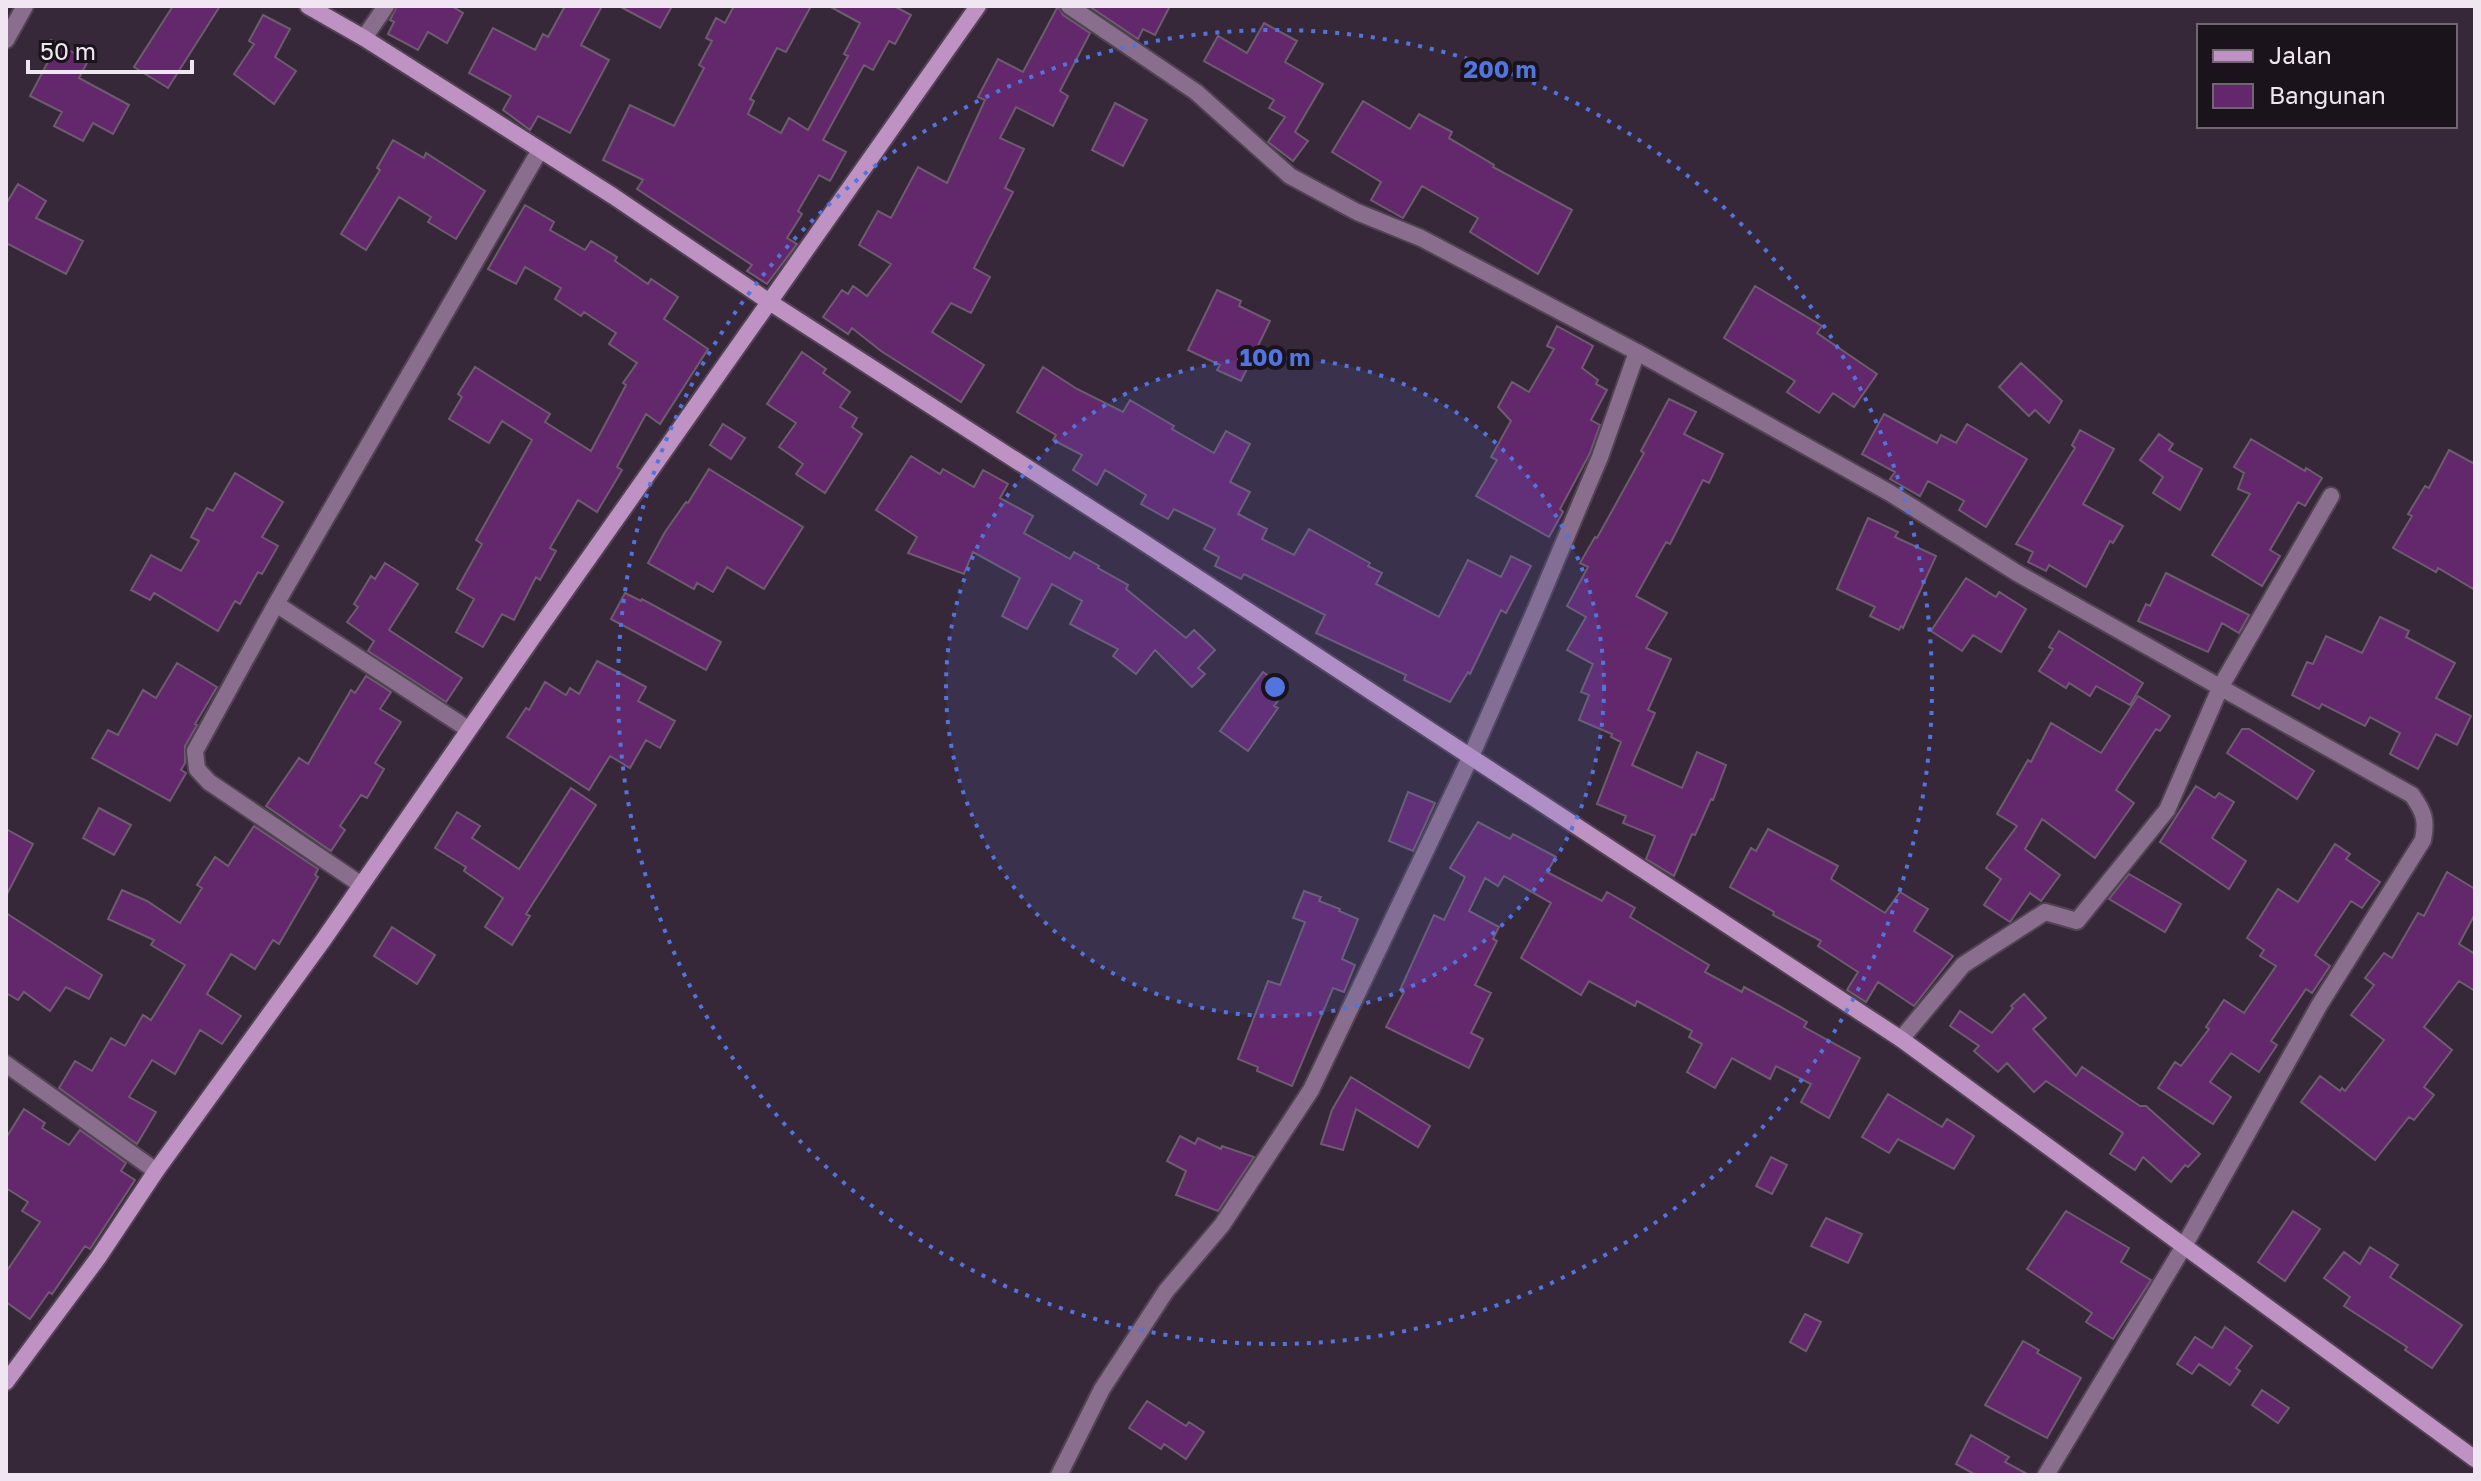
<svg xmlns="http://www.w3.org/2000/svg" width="2481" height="1481" viewBox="0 0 2481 1481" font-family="'Golos Text',sans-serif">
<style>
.building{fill:#63276b;stroke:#6d5c6f;stroke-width:2}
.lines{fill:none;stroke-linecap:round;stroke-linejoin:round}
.street-casing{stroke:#514353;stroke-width:20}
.secondary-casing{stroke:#514353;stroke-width:20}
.street{stroke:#8a6e8d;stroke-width:16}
.secondary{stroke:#be92c3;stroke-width:16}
.ring{fill:none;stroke:#5274de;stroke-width:4;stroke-dasharray:4 8}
.centre{fill:#5274de;stroke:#1a131b;stroke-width:4}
.ring-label{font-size:24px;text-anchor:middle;font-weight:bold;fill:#5274de;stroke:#1a131b;stroke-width:8;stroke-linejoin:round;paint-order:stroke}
</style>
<rect width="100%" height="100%" fill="#372839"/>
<path class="building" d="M173 6H220L168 88 134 67Z
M397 6H451L463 13 447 43 428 32 418 50 388 34 394 22 390 20Z
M565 6H602L581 45 609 60 570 133 538 116 530 130 503 110 511 96 469 73 493 28 535 50 543 34 548 37Z
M619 6H672L660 28Z
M734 6H811L786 52 777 48 750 99 754 101 748 114 781 133 789 118 808 130 848 56 844 54 860 23 829 6H894L911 15 895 44 889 41 873 70 864 65 823 140 846 152 830 181 819 175 798 211 802 214 787 238 797 244 767 284 747 271 752 265 637 189 643 180 603 160 630 105 674 126 704 68 699 65 712 41 706 38 716 18 725 23Z
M1058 6 1063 15 1090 33 1060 91 1068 96 1053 126 1016 107 1000 138 1024 149 1005 188 1013 192 974 268 990 277 971 313 951 303 932 332 984 365 961 402 881 351 852 328 848 334 823 317 842 290 848 294 853 286 867 296 891 264 859 245 878 211 891 218 918 167 947 183 985 100 978 97 998 59 1023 72Z
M1089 6H1170L1155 35 1143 29 1138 39Z
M263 15 290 29 275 57 296 71 274 104 234 74 254 44 249 41Z
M1264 23 1297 41 1285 62 1323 84 1295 132 1308 141 1293 161 1268 142 1285 117 1269 108 1274 100 1204 61 1218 36 1247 53Z
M51 40 88 61 79 78 129 105 113 134 93 123 83 141 54 126 62 112 30 96 49 60 42 56Z
M1363 101 1410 129 1419 114 1452 132 1449 138 1494 165 1493 167 1572 210 1538 274 1470 232 1478 218 1422 186 1403 218 1371 200 1381 182 1332 152Z
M1115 103 1147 120 1123 166 1092 150Z
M393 140 424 158 426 153 485 191 456 239 428 222 431 217 399 197 366 250 341 234 380 170 377 168Z
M18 184 46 201 36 218 83 241 66 274 6 243V204Z
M525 205 554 222 550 230 585 250 591 241 617 257 615 261 648 284 651 279 678 297 664 319 708 349 660 424 646 414 617 467 622 470 597 512 578 500 550 548 556 551 540 580 536 577 514 620 502 614 483 647 456 632 474 599 457 589 482 544 476 540 532 440 502 421 489 443 449 419 462 397 458 394 475 367 550 414 545 422 591 451 626 385 623 383 637 363 609 344 616 333 584 312 581 316 555 299 561 288 525 267 516 284 488 269Z
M1755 286 1822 326 1817 333 1877 374 1854 407 1833 393 1819 413 1787 392 1795 381 1724 338Z
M1217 290 1241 301 1239 306 1270 321 1241 381 1217 370 1220 365 1188 350Z
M1557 326 1593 346 1582 368 1598 380 1596 384 1607 390 1591 420 1600 425 1590 453 1560 509 1563 512 1549 537 1476 496 1497 460 1491 457 1511 421 1498 407 1512 382 1529 392 1554 349 1547 346Z
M802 352 826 369 823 373 850 392 840 407 857 418 852 427 862 434 825 493 796 474 803 464 779 447 796 423 767 404Z
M2021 363 2062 401 2049 423 2035 410 2029 416 1999 387Z
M1043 367 1077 389 1123 412 1130 400 1174 426 1172 429 1214 453 1226 431 1250 444 1230 482 1250 492 1238 514 1267 529 1262 539 1294 555 1309 529 1370 563 1368 566 1382 573 1376 584 1439 617 1468 560 1501 577 1511 556 1531 566 1506 613 1501 610 1470 674 1468 672 1450 702 1404 680 1406 675 1316 633 1325 615 1244 574 1241 579 1215 566 1219 557 1204 549 1215 529 1174 509 1168 519 1141 504 1146 495 1105 470 1097 485 1073 470 1082 455 1053 440 1056 435 1017 412Z
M1669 399 1696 412 1684 434 1723 454 1709 483 1703 480 1670 544 1666 542 1636 596 1667 613 1646 648 1671 659 1648 710 1655 713 1632 765 1682 788 1697 752 1726 765 1713 800 1711 799 1695 835 1692 834 1674 876 1646 859 1655 836 1623 823 1626 816 1597 804 1621 742 1611 737 1612 734 1579 720 1589 695 1581 692 1593 664 1567 650 1586 617 1567 606 1588 567 1580 563 1595 537 1597 538 1644 453 1641 451Z
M1884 414 1937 443 1941 435 1956 443 1967 424 2027 459 1986 527 1959 510 1964 501 1928 481 1920 496 1890 479 1895 472 1862 454Z
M723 424 745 438 731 459 710 445Z
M2080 430 2114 449 2083 504 2123 526 2113 543 2110 541 2086 587 2049 565 2046 571 2028 562 2033 552 2016 544 2075 448 2072 445Z
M2159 434 2173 444 2169 450 2202 469 2180 510 2153 493 2163 477 2140 460Z
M2251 439 2305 471 2306 468 2322 478 2305 506 2298 502 2270 550 2280 556 2262 586 2212 555 2250 494 2238 489 2244 473 2234 467Z
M2449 450 2475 464V590L2438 568 2436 572 2393 548 2412 516 2408 514 2425 486 2429 488Z
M911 456 940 474 943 469 974 487 983 470 1008 484 1000 498 1033 516 1024 533 1070 559 1074 552 1099 566 1098 568 1128 585 1126 589 1186 638 1194 630 1215 650 1198 668 1205 674 1192 687 1155 650 1136 674 1113 656 1118 649 1070 624 1082 601 1052 584 1027 629 1002 616 1020 578 973 552 964 574 908 553 917 537 876 510Z
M709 469 803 527 764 589 727 567 713 592 697 583 694 589 648 563 665 532 686 502 688 503Z
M235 473 283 502 262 537 278 546 262 574 258 572 240 604 235 601 218 631 154 593 150 600 131 590 151 555 181 571 199 541 191 537 207 508 213 511Z
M1868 518 1898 532 1895 537 1936 556 1903 628 1901 626 1899 630 1870 616 1875 607 1837 589Z
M385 563 418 584 389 630 462 678 446 702 368 651 374 641 347 622 358 607 354 604 371 576 375 579Z
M2166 573 2249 615 2239 633 2222 623 2208 652 2138 621 2146 604 2150 606Z
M1966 578 1996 597 1999 592 2026 609 2001 652 1973 635 1962 651 1931 631Z
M625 593 641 601 642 599 721 642 706 670 611 619Z
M2380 617 2409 631 2406 637 2455 663 2436 698 2471 716 2457 745 2436 734 2418 769 2390 754 2400 733 2370 717 2365 726 2322 704 2319 709 2292 695 2307 662 2313 664 2326 636 2362 653Z
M2059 631 2143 683 2130 705 2096 686 2090 696 2069 683 2066 688 2039 671 2053 649 2049 647Z
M597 661 646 687 638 701 675 721 660 748 646 740 630 768 610 756 589 790 507 737 526 708 529 710 545 682 566 695 570 688 579 694Z
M177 663 217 687 195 724 197 725 185 746V763L181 770 186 773 170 801 92 758 108 730 118 735 143 690 156 698Z
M1263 672 1287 689 1274 706 1278 708 1248 751 1220 731Z
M366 676 391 692 380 709 401 722 375 763 384 769 367 798 361 795 340 826 345 830 331 851 266 806 299 758 308 764 351 690 355 693Z
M2138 696 2170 716 2160 731 2156 729 2116 790 2134 803 2095 858 2042 819 2025 849 2060 875 2041 901 2030 893 2010 922 1984 905 2001 879 1986 868 2017 826 1997 814 2028 760 2031 762 2051 723 2101 753Z
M2242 729H2249L2314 771 2297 799 2227 753Z
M2196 786 2215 798 2219 793 2234 802 2212 838 2246 861 2229 889 2160 842Z
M571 788 596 805 526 914 530 916 512 945 485 927 503 898 464 871 466 867 435 848 457 812 480 826 472 838 519 869Z
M1408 792 1435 803 1413 851 1389 841Z
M99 808 131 825 114 855 83 838Z
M1478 822 1510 839 1513 834 1556 857 1547 872 1602 901 1607 892 1635 908 1630 917 1709 965 1705 972 1742 992 1744 987 1779 1006 1807 1022 1804 1027 1860 1058 1829 1118 1801 1102 1811 1084 1776 1066 1770 1079 1732 1058 1715 1088 1687 1072 1702 1044 1689 1037 1692 1031 1637 1001 1635 1006 1589 981 1581 995 1521 958 1551 903 1504 876 1498 886 1485 878 1469 911 1499 927 1493 939 1497 941 1475 985 1491 993 1471 1033 1483 1039 1469 1068 1386 1027 1404 992 1400 990 1434 915 1444 920 1465 877 1450 868Z
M254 826 318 869 315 875 318 877 279 944 273 940 255 969 231 954 207 994 241 1016 222 1044 200 1030 175 1074 152 1060 129 1097 156 1112 137 1144 59 1088 75 1061 92 1071 111 1038 125 1046 143 1015 151 1020 185 965 151 945 154 940 108 919 122 890 147 901 180 923 202 888 197 885 215 857 228 866Z
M6 829 33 844 6 896Z
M1768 829 1838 866 1831 879 1885 913 1900 892 1928 909 1914 931 1953 956 1914 1006 1878 982 1866 1002 1847 990 1858 972 1818 946 1821 941 1773 915 1774 912 1730 887 1751 848 1756 851Z
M2335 844 2350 854 2346 859 2380 882 2362 908 2351 901 2315 955 2330 966 2312 993 2306 989 2271 1041 2277 1045 2259 1072 2231 1053 2210 1082 2231 1097 2213 1124 2158 1088 2175 1062 2181 1066 2209 1029 2206 1027 2224 1000 2244 1013 2276 966 2260 956 2264 950 2247 938 2278 889 2298 902Z
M2447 872 2475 889V914L2459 944 2475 954V991L2459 981 2424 1027 2452 1050 2424 1087 2434 1095 2414 1120 2409 1117 2375 1160 2301 1102 2320 1076 2340 1091 2342 1088 2345 1091 2384 1040 2351 1015 2374 985 2365 978 2384 953 2392 958 2418 913 2424 916Z
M2129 874 2181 904 2165 932 2109 899Z
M1304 891 1321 897 1319 901 1340 909 1339 911 1358 919 1342 959 1355 965 1344 992 1333 988 1292 1086 1257 1071 1258 1067 1238 1059 1268 981 1280 985 1305 922 1293 918Z
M6 913 102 975 89 999 66 987 50 1011 24 992 18 1000 6 993Z
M392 927 435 955 417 984 374 956Z
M2024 994 2046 1018 2033 1029 2076 1076 2082 1067 2140 1106H2146L2200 1154 2188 1167 2185 1165 2171 1182 2143 1157 2135 1170 2110 1154 2123 1133 2046 1081 2034 1092 2007 1063 1998 1072 1974 1051 1979 1046 1950 1026 1960 1011 1992 1033 2013 1008 2011 1006Z
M1351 1077 1430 1126 1418 1147 1356 1109 1343 1150 1321 1144 1332 1110Z
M1888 1094 1942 1127 1947 1119 1974 1136 1954 1169 1898 1139 1889 1153 1862 1137Z
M24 1109 45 1123 42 1128 69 1145 80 1130 126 1163 121 1171 135 1180 90 1249 85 1246 52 1294 49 1292 30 1319 6 1302V1272L40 1222 22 1211 28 1202 6 1188V1138Z
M1180 1136 1195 1144 1198 1138 1221 1149 1222 1146 1254 1157 1218 1211 1176 1195 1186 1171 1167 1161Z
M1771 1157 1787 1165 1772 1194 1756 1186Z
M2066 1211 2129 1248 2121 1262 2151 1280 2113 1339 2086 1322 2092 1313 2027 1269Z
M2293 1211 2320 1229 2285 1281 2258 1262Z
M1826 1218 1862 1234 1848 1263 1811 1246Z
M2370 1247 2398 1265 2390 1277 2462 1325 2432 1368 2405 1350 2407 1347 2344 1306 2350 1297 2324 1278 2344 1252 2360 1264Z
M1805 1314 1821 1322 1806 1351 1790 1342Z
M2225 1327 2252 1346 2236 1368 2240 1371 2230 1385 2199 1364 2192 1374 2177 1364 2195 1337 2212 1348Z
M2023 1341 2039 1350 2037 1353 2081 1378 2047 1438 1985 1405Z
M2262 1390 2289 1408 2278 1423 2252 1405Z
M1147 1401 1186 1426 1189 1422 1204 1432 1186 1459 1164 1444 1161 1449 1129 1428Z
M1971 1435 2009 1457 2005 1462 2029 1475H1976L1956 1464Z"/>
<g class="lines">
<g class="street-casing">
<path id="street" d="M1069 6 1196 92 1290 176 1357 212 1421 238 1637 352 1890 493 2017 573 2412 795C2424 812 2427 820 2423 840L2320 1004 2184 1246 2046 1475
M364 38 386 6
M6 40 25 6
M276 604 468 729
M360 884 209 782 197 769 195 751 276 604 540 150
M1901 1039 1963 965 2045 912 2077 921 2167 810 2221 686 2331 496
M6 1064 156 1171
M1059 1475 1102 1389 1166 1291 1222 1225 1311 1090 1471 756 1534 613 1600 457 1637 352"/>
</g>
<g class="secondary-casing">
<path id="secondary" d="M308 6 364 38 613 196 771 303 1140 540 1901 1039 2475 1459
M6 1382 98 1258 156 1171 324 939 538 630 978 6"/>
</g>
<use href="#street" class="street"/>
<use href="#secondary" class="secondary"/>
</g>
<circle cx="1275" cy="687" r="329" fill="#5274de" fill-opacity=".12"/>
<g class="ring">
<circle cx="1275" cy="687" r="329"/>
<circle cx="1275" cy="687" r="657"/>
</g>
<circle cx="1275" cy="687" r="12" class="centre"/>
<g class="ring-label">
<text x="1500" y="78">200 m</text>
<text x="1275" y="366">100 m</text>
</g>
<rect width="2481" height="1481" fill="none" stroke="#f0e6f1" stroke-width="16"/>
<rect x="2197" y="24" width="260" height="104" fill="#1a131b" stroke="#706771" stroke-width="2"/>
<rect x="2213" y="50" width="40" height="12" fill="#be92c3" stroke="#706771" stroke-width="2"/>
<text x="2269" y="64" font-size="24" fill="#f0e6f1">Jalan</text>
<rect x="2213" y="84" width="40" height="24" fill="#63276b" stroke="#706771" stroke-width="2"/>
<text x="2269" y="104" font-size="24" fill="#f0e6f1">Bangunan</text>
<path d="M28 60v12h164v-12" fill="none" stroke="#f0e6f1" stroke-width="4"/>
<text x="40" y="60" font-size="24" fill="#f0e6f1" stroke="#1a131b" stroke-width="6" paint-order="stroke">50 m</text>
</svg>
